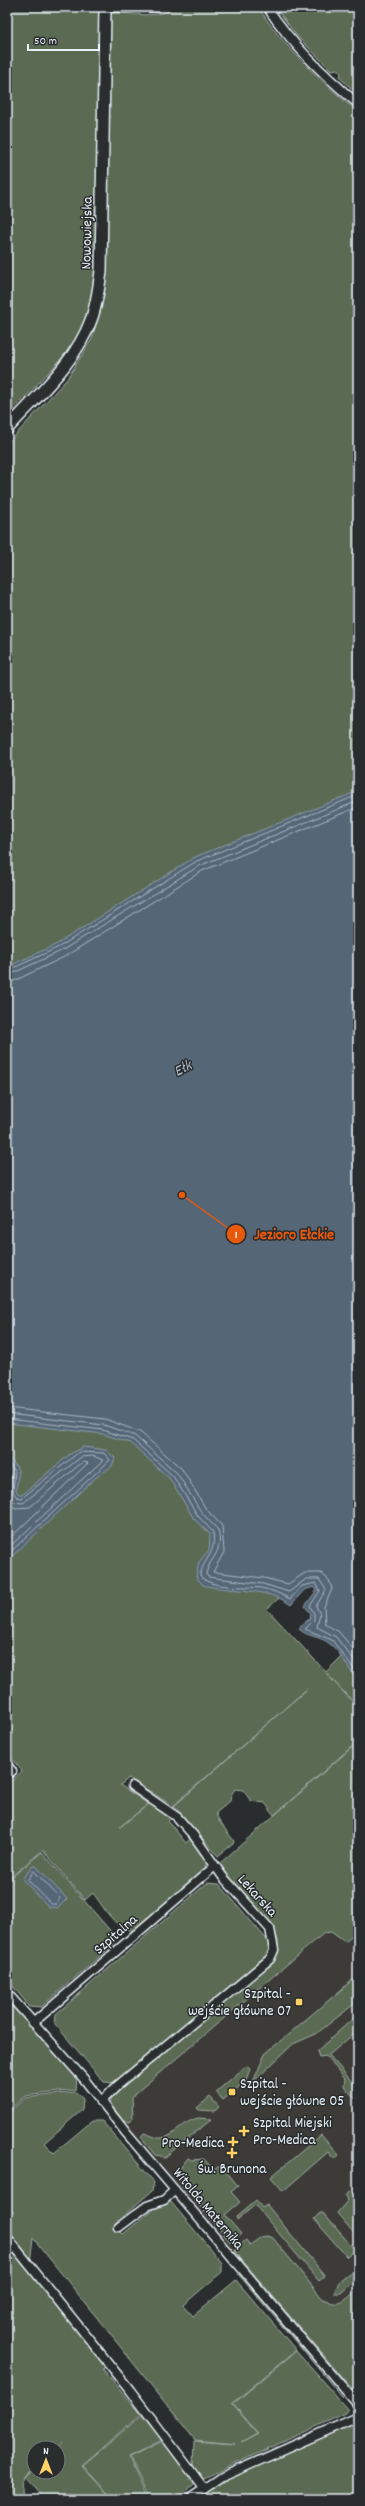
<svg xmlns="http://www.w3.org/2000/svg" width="365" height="2506" viewBox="0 0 365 2506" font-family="Dekko,sans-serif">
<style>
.built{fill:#3c3a38}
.green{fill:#5a6a52;stroke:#a1aea5}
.water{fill:#546677;stroke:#8f9eab}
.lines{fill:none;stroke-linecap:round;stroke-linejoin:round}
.shore{stroke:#adb9c4;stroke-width:1}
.street-casing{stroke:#e8f1f8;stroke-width:11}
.secondary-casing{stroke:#e8f1f8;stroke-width:14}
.street{stroke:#2a2d2e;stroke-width:8}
.secondary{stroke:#2a2d2e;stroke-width:11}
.poi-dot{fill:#ffd166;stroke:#2a2d2e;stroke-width:1.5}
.labels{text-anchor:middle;stroke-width:3;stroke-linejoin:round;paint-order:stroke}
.street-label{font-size:15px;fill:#e8f1f8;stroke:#2a2d2e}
.poi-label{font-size:15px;fill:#e8f1f8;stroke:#2a2d2e;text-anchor:end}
.water-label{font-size:16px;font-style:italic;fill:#adb9c4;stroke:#2a2d2e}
.leader{fill:none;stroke:#e8590c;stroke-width:1.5}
.callout-dot{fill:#e8590c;stroke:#2a2d2e;stroke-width:1.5}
.mark-label{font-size:12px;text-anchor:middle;font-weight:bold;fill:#fff}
.callout-label{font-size:16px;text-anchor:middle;font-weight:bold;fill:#e8590c;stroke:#2a2d2e;stroke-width:3;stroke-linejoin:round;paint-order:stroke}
</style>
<rect width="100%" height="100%" fill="#2a2d2e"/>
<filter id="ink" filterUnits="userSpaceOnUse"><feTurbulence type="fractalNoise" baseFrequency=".025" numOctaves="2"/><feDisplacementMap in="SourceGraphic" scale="8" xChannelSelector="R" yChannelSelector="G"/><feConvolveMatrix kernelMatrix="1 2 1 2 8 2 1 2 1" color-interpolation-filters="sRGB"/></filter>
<g filter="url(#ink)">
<path class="built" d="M358 1898V2291L305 2336 112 2109Z"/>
<path class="green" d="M7 7H100L95 283 89 311 73 346 7 417Z
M176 7H258C284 48 322 81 358 113V841L7 1039V444L67 379 92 339 102 302 107 249 109 16 112 12C133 14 158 19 176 7Z
M275 7H358V94L340 78 341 73 337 69 331 70 297 36Z
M7 1358 82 1375 280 1597 267 1609 326 1672 347 1651 358 1631V1707L326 1673 358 1708V1741L274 1815 265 1803 251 1801 243 1790 235 1789 231 1795 230 1801 216 1813 219 1821 234 1841 233 1844 218 1856 174 1806 307 1689 173 1806 129 1778 120 1785 148 1804 120 1827 150 1803 172 1818 168 1821 186 1843 191 1838C199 1849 211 1860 203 1873L135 1930C117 1933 103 1906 93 1893L85 1900 43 1850 7 1880V1785L22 1771 7 1753Z
M358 1742V1931L345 1942 331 1932 324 1933 137 2092 132 2098 133 2118 129 2122 123 2121 110 2103 115 2093 272 1962C280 1950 280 1941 273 1928L219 1864Z
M42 1852 114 1935 113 1945 41 2007 29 2006 7 1979V1881Z
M207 1883 219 1884 269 1942V1953L115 2083 104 2082 55 2024 56 2014Z
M355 1978 358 1979V2001L316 2034 293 2044 253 2082 265 2054Z
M7 2001 77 2076 76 2090 25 2096 7 2112Z
M358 2014V2030L329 2055 358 2089V2102L344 2086 345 2079 326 2056 319 2057 317 2051Z
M246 2066 250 2069 245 2082 223 2100 216 2092Z
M76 2092 83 2099 82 2110 44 2143 54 2153 92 2121H102L154 2182 152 2191 114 2224 123 2234 161 2203 171 2202 222 2263V2272L183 2305 193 2316 236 2280 296 2350 232 2404 257 2433 241 2442 258 2433 233 2404 296 2351 348 2410 346 2413 204 2478 200 2476 193 2466 194 2441 235 2444 195 2440 33 2238 29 2271 96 2352 105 2366 103 2369 141 2414 82 2465 113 2499H44L26 2477 34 2469V2472H58V2448L63 2442 56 2448H34V2468C24 2477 20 2483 23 2497L21 2499H7V2205L14 2213 7 2204V2114L25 2098Z
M210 2097 219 2107 215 2111 199 2110 197 2108Z
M198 2118 212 2119 165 2157 156 2155 141 2137 144 2133C150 2134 156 2139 162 2138 175 2137 183 2121 198 2118Z
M321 2135 339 2155 334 2159 328 2152 283 2191 271 2177Z
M188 2158 192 2160 204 2159 214 2170 221 2165 238 2186 231 2192 240 2202 225 2215 241 2234 230 2242 179 2181 178 2171Z
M349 2192 358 2193V2238L337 2213 348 2200 346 2196Z
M256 2200 262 2208 267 2205 325 2276 319 2281 255 2205 237 2220V2216Z
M320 2213H323L355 2250 347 2257 314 2219Z
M267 2236 273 2238 322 2298C340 2309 344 2301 358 2289V2388L353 2390 236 2253 235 2249 246 2240 250 2245 261 2237Z
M358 2267V2278L341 2293H334L339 2282Z
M238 2274 242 2276 343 2398Z
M142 2415 162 2440 128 2457 148 2499H114L83 2465Z
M358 2422V2499H196L232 2477Z
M163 2441 194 2481V2485L178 2499H169L174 2495 168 2499H150L129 2457Z"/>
<path class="water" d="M358 791V1681C348 1669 342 1653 330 1644 321 1636 307 1637 299 1629L302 1624 310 1619 311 1614 305 1606 317 1590 314 1587 304 1590 291 1605C265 1586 232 1593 203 1585L196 1577 199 1562 209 1550 210 1534 194 1519 170 1479 131 1443 103 1434 7 1423V967L57 944 195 857Z
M83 1447 106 1450 115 1458 112 1466 94 1479 7 1561V1455C22 1473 19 1469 16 1490L19 1494H23L70 1454Z
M33 1866H36L67 1899 58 1908 49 1907 22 1879Z"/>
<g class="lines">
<path class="shore" d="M7 971 59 947 197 861 358 795
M7 976 61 951 199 866 358 801
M7 982 14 981 64 957 202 871 358 807
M7 1408 105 1419 140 1432 182 1469 206 1509 222 1526 224 1552 213 1572 264 1578 288 1584 305 1573H321L329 1580 332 1589 324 1607 325 1624 339 1632 358 1655
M7 1414 104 1425 135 1436 177 1473 202 1513 218 1530C224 1553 210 1556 206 1574L208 1577 263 1584 289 1592 306 1579H319L326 1590 316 1606 320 1614 317 1627 336 1637 358 1666
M7 1419 103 1430 133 1440 173 1476 198 1516 213 1532C216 1555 205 1556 200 1575 207 1589 246 1586 261 1588 272 1590 281 1594 290 1599L302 1586 316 1583 320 1591 310 1606 314 1613V1620L305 1629 332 1640 358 1675
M7 1462 15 1471 13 1492 17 1497 22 1498 79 1452 104 1453 110 1460 7 1555
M7 1469 11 1477 8 1495 14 1502 23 1503 81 1457 93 1456 103 1460 7 1549
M7 1503 16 1508 30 1507 79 1465 84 1462 88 1463 7 1541
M34 1871 60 1898 56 1904H51L28 1880Z"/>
<g class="street-casing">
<path id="street" d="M267 7C292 45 324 75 358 104
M105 8 157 7
M7 1765 12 1771 7 1775
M7 1993 84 2079 127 2134 358 2405
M33 2023 215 1866
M101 2102 117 2086 270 1959 274 1950 270 1929 223 1877 194 1836 177 1817 132 1786
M119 2227 147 2206 164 2200 175 2190
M7 2237 130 2390 203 2487
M189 2499 222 2477 358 2417"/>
</g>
<g class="secondary-casing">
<path id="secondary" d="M7 429C37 396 76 362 91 320 97 304 99 287 101 271L105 7"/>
</g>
<use href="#street" class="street"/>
<use href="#secondary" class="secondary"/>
</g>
</g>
<g class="poi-dot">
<rect x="295" y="1998" width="8" height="8" rx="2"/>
<rect x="228" y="2088" width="8" height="8" rx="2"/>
<path d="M242 2125h4v4h4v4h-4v4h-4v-4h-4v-4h4z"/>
<path d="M231 2136h4v4h4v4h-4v4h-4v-4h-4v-4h4z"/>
<path d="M230 2147h4v4h4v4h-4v4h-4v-4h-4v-4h4z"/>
</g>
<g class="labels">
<g class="street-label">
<text transform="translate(86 233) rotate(-89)" y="5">Nowowiejska</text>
<text transform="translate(258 1895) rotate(48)" y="5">Lekarska</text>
<text transform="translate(115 1934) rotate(-41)" y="5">Szpitalna</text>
<text transform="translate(209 2208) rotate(50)" y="5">Witolda Maternika</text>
</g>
<g class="poi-label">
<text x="291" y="1998">Szpital -<tspan x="291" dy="17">wejście główne 07</tspan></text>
<text x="240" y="2088" text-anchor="start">Szpital -<tspan x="240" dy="17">wejście główne 05</tspan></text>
<text x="253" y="2127" text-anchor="start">Szpital Miejski<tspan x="253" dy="17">Pro-Medica</tspan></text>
<text x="224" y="2147">Pro-Medica</text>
<text x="232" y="2173" text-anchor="middle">Św. Brunona</text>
</g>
<g class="water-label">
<text transform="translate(182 1067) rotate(-27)" y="6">Ełk</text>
</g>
</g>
<path class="leader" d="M182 1195L236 1234"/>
<g class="callout-dot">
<circle cx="182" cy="1195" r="4"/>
<circle cx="236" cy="1234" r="10"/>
</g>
<g class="mark-label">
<text x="236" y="1238">1</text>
</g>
<g class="callout-label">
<text x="294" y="1239">Jezioro Ełckie</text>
</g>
<rect width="365" height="2506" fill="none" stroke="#2a2d2e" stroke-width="24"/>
<rect x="12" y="12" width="341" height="2482" fill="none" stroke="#e8f1f8" stroke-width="1.5" filter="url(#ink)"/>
<g transform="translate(46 2460)"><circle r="19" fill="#2a2d2e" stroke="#767b7f"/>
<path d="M0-3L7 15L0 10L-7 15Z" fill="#ffd166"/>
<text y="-6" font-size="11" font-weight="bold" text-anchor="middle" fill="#e8f1f8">N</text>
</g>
<path d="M28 44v6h71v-6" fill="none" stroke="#e8f1f8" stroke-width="2"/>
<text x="34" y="44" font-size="12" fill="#e8f1f8" stroke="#2a2d2e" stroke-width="3" paint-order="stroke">50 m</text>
</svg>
